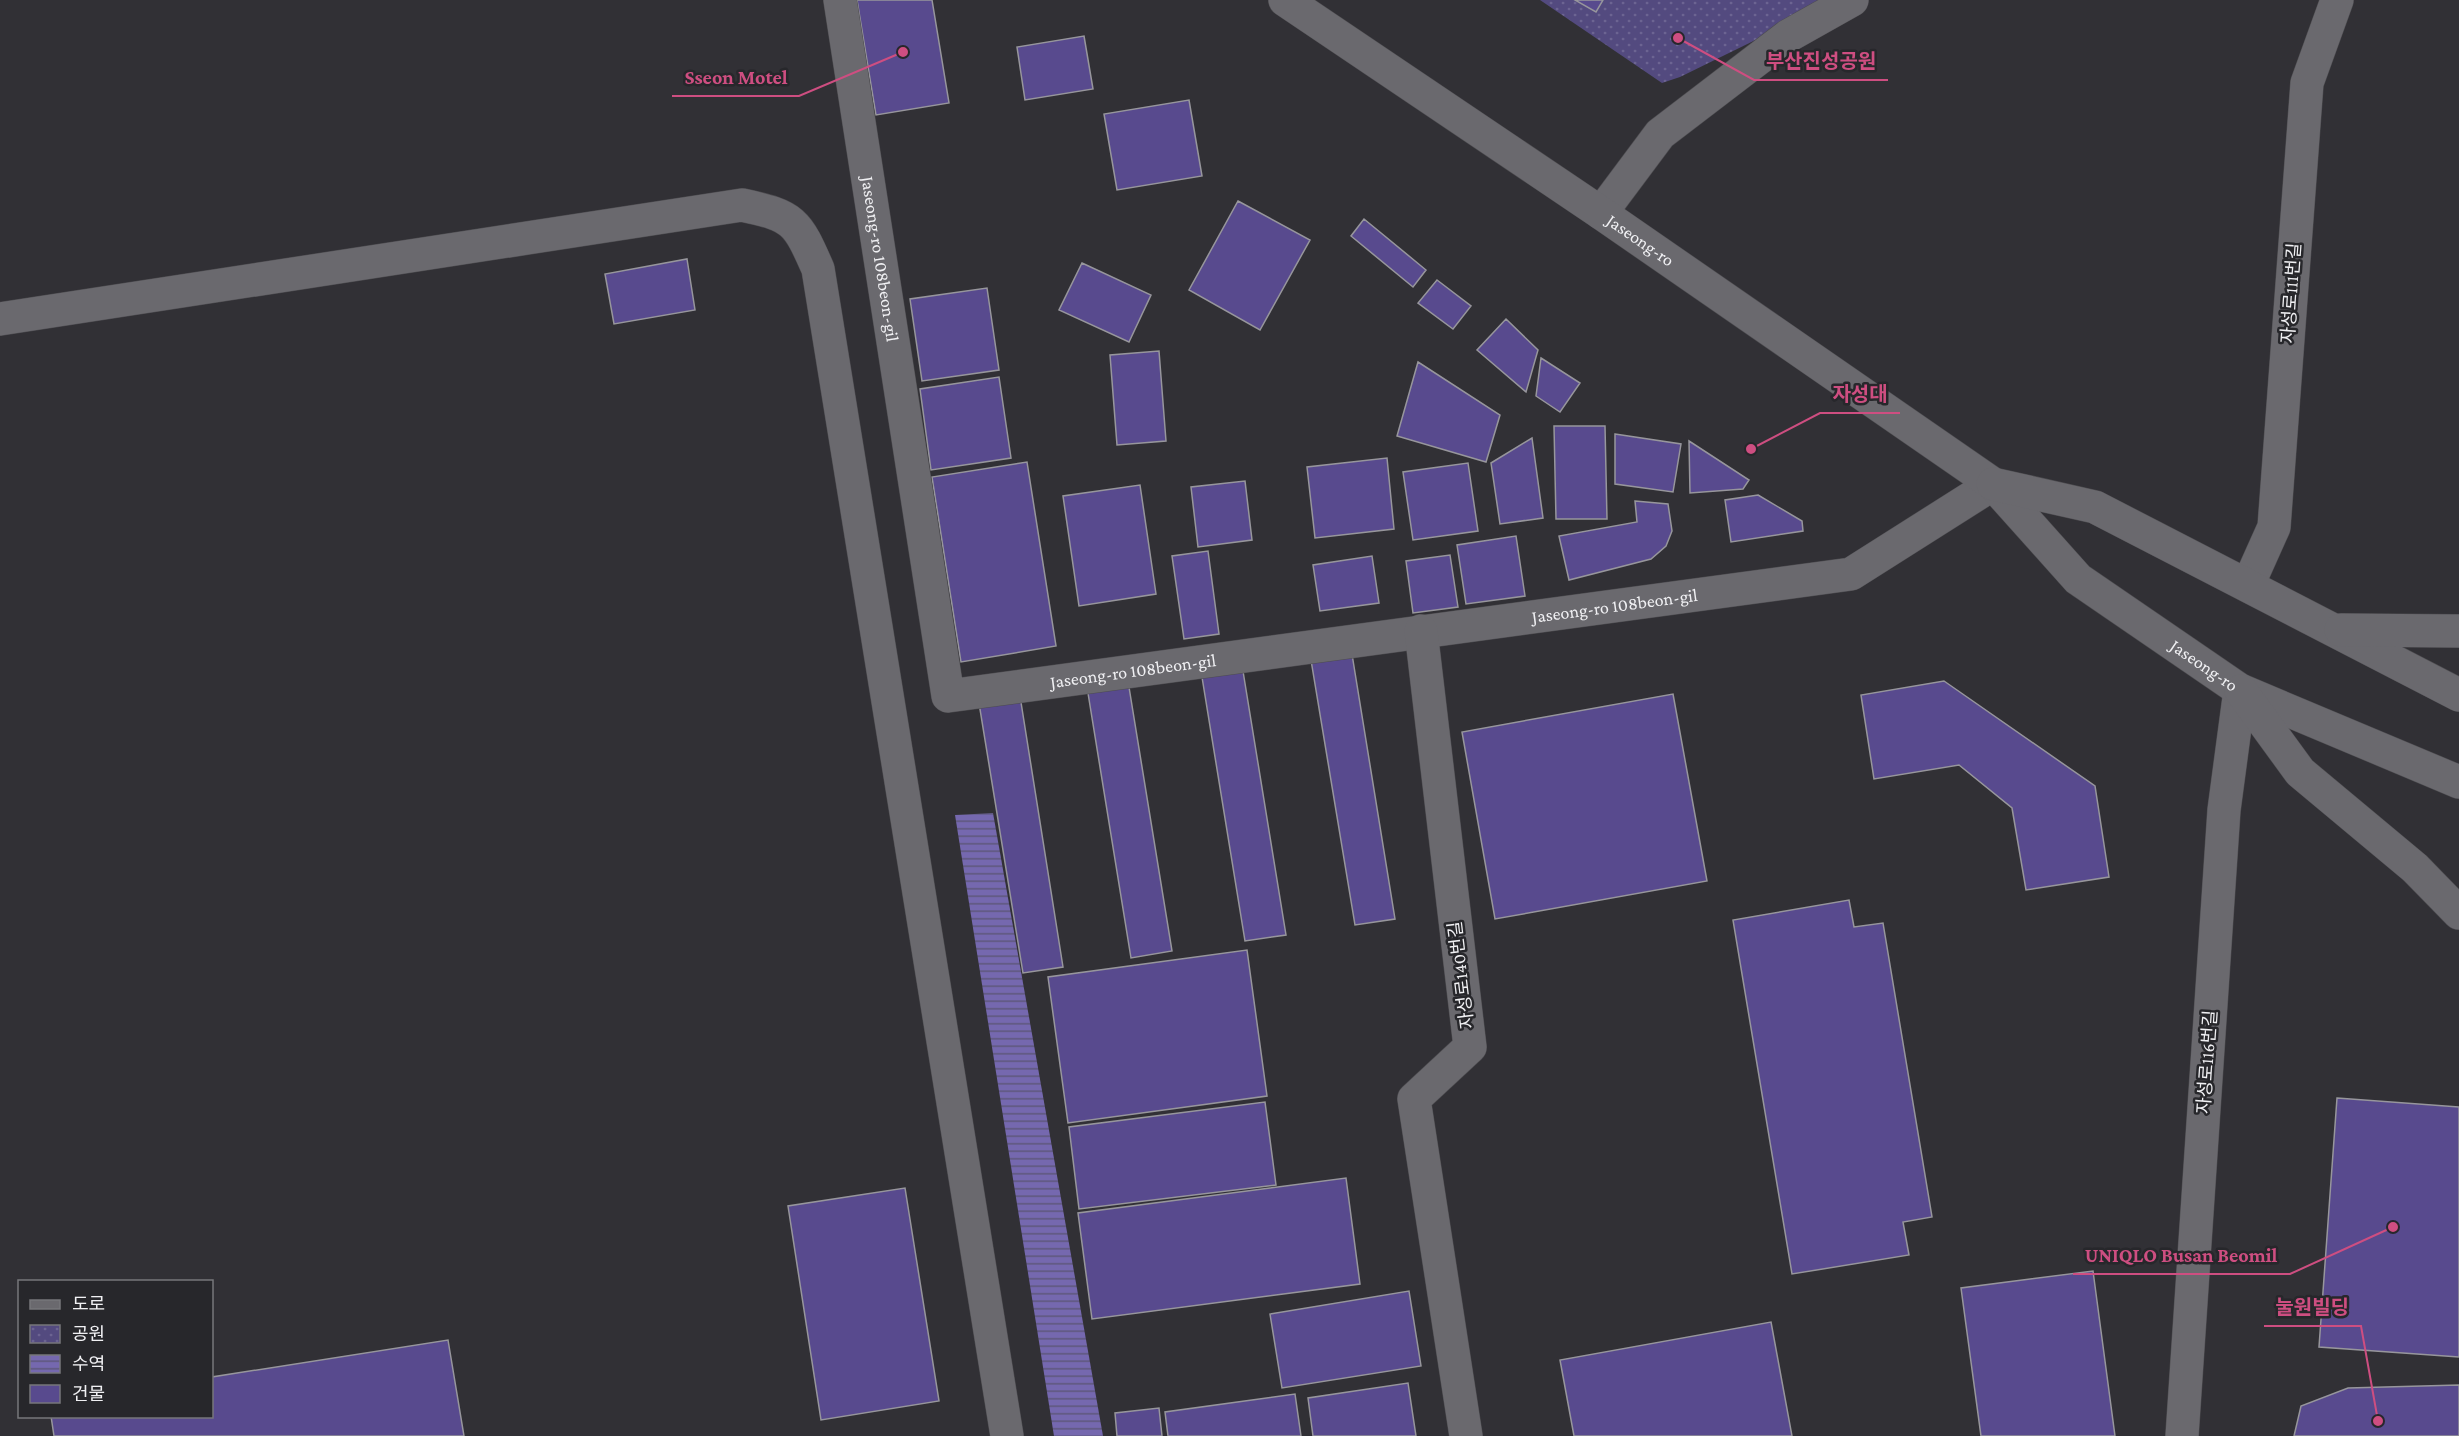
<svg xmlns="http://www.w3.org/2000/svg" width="2459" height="1436" viewBox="0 0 2459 1436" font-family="'Crimson Pro','Noto Sans KR',serif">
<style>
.park{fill:url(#park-dots)}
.water{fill:url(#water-rules)}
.building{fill:#584a8e;stroke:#97969c;stroke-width:1.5}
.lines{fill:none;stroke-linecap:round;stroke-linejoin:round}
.street-casing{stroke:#4d4c50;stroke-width:34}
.secondary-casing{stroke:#4d4c50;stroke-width:34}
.street{stroke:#6a696e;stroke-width:33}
.secondary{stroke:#6a696e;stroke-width:33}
.labels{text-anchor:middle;stroke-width:5;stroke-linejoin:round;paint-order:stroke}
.street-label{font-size:18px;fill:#f0f0f3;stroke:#27272b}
.leader{fill:none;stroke:#ce4e81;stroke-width:2}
.callout-dot{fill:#ce4e81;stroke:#27272b;stroke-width:2}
.callout-label{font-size:20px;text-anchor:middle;font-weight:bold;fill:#ce4e81;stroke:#27272b;stroke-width:5;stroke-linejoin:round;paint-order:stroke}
</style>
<defs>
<pattern id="park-dots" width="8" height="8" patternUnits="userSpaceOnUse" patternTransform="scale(1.5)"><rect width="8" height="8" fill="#534a7f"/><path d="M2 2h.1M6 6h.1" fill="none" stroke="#6c6492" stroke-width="1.8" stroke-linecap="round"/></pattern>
<pattern id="water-rules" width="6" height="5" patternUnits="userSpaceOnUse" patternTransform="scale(1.5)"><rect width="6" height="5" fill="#7568af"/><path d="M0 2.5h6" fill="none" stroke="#5e587c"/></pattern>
</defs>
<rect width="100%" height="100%" fill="#313035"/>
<path class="park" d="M1540 0H1837L1680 77 1662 83Z"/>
<path class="water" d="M993 813 1103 1436H1054L955 815Z"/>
<path class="building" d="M857 0H932L949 103 876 115Z
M1575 0H1603L1596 12Z
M1084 36 1093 89 1025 100 1017 47Z
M1189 100 1202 176 1117 190 1104 114Z
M1238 201 1310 240 1260 330 1189 290Z
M1364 219 1426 270 1413 287 1351 236Z
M687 259 695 310 614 324 605 274Z
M1082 263 1151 295 1129 342 1059 310Z
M1437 280 1471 306 1453 329 1418 303Z
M987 288 999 370 922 381 910 299Z
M1506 319 1538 350 1526 392 1477 350Z
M1159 351 1166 441 1117 445 1110 355Z
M1541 358 1580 383 1560 412 1536 396Z
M1418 362 1500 415 1486 462 1397 436Z
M999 377 1011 458 931 470 920 389Z
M1554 426H1605L1607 519H1556Z
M1615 434 1681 444 1673 492 1615 484Z
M1532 438 1543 518 1500 524 1491 463Z
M1689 441 1749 480 1743 489 1690 493Z
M1387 458 1394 529 1315 538 1307 467Z
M1027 462 1056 646 961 662 932 477Z
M1468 463 1478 531 1413 540 1403 472Z
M1245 481 1252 540 1198 547 1191 487Z
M1140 485 1156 594 1079 606 1063 496Z
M1758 495 1802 521 1803 531 1731 542 1725 500Z
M1635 501 1668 504 1672 531 1666 546 1651 559 1569 580 1559 536 1637 522Z
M1516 536 1525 596 1466 604 1457 545Z
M1208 551 1219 634 1184 639 1172 556Z
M1450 555 1458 607 1413 613 1406 561Z
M1372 556 1379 603 1320 611 1313 565Z
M1351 648 1395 919 1355 925 1310 654Z
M1242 665 1286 935 1245 941 1201 671Z
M1128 681 1172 951 1131 958 1087 687Z
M1944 681 2095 786 2109 877 2026 890 2012 808 1959 765 1874 779 1861 695Z
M1673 694 1707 881 1495 919 1462 732Z
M1020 696 1063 967 1023 973 979 703Z
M1849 900 1854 927 1883 923 1932 1217 1903 1222 1909 1255 1792 1274 1733 920Z
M1247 950 1267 1096 1068 1123 1048 977Z
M2337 1098 2459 1107V1357L2319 1347Z
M1265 1102 1276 1185 1079 1209 1069 1127Z
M1346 1178 1360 1284 1092 1319 1078 1213Z
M905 1188 939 1401 821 1420 788 1206Z
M2093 1271 2115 1436H1981L1961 1288Z
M1409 1291 1421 1366 1282 1388 1270 1314Z
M1771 1322 1792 1436H1574L1560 1360Z
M448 1340 464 1436H54L51 1416H212V1377Z
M1408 1383 1416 1436H1313L1308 1398Z
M2459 1385V1436H2294L2301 1406 2348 1388Z
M1295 1394 1301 1436H1168L1165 1412Z
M1159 1408 1162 1436H1117L1115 1413Z"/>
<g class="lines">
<g class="street-casing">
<g id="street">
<path id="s1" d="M840 0 948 696 1851 574 1993 484"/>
<path d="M1601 213 1660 134 1788 36 1852 0"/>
<path d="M0 319 742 205C794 216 797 221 818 269L1007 1436"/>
<path d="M2248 585 2274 527 2307 83 2337 0"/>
<path d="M1421 631 1470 1047 1414 1099 1466 1436"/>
<path d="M2182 1436 2224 810 2240 690"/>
</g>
</g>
<g class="secondary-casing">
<g id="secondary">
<path id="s2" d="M1285 0 1601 213 1993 484 2078 579 2240 690 2459 782"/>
<path d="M1993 484 2095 507 2459 695"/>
<path d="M2341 630 2459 631"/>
<path d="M2241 691 2300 772 2415 868 2459 913"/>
</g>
</g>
<use href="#street" class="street"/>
<use href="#secondary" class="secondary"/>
</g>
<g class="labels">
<g class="street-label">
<text dy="6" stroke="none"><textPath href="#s2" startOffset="429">Jaseong-ro</textPath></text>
<text dy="6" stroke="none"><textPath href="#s1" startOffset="262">Jaseong-ro 108beon-gil</textPath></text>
<text transform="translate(2291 293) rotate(-86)" y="6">자성로111번길</text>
<text dy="6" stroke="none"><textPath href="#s1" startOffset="1377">Jaseong-ro 108beon-gil</textPath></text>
<text dy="6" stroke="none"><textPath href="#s2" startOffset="1138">Jaseong-ro</textPath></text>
<text dy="6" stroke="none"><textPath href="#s1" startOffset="891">Jaseong-ro 108beon-gil</textPath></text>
<text transform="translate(1461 975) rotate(-97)" y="6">자성로140번길</text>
<text transform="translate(2207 1062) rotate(-86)" y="6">자성로116번길</text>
</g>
</g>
<path class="leader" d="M1678 38L1754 80H1888M903 52L799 96H672M1751 449L1820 413H1900M2393 1227L2290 1274H2073M2378 1421L2361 1326H2264"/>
<g class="callout-dot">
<circle cx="1678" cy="38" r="6"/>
<circle cx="903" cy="52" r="6"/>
<circle cx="1751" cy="449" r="6"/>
<circle cx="2393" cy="1227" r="6"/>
<circle cx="2378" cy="1421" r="6"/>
</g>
<g class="callout-label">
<text x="1821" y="68">부산진성공원</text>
<text x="736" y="84">Sseon Motel</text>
<text x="1860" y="401">자성대</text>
<text x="2181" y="1262">UNIQLO Busan Beomil</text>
<text x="2312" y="1314">눌원빌딩</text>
</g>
<rect x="18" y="1280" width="195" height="138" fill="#27272b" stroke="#77777b" stroke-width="1.5"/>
<rect x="30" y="1300" width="30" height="9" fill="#6a696e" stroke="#77777b" stroke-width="1.5"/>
<text x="72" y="1310" font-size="18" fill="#f0f0f3">도로</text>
<rect x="30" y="1325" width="30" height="18" fill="url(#park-dots)" stroke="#77777b" stroke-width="1.5"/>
<text x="72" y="1340" font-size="18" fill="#f0f0f3">공원</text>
<rect x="30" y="1355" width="30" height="18" fill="url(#water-rules)" stroke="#77777b" stroke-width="1.5"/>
<text x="72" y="1370" font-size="18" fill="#f0f0f3">수역</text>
<rect x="30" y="1385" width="30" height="18" fill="#584a8e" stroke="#77777b" stroke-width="1.5"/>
<text x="72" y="1400" font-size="18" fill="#f0f0f3">건물</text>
</svg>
